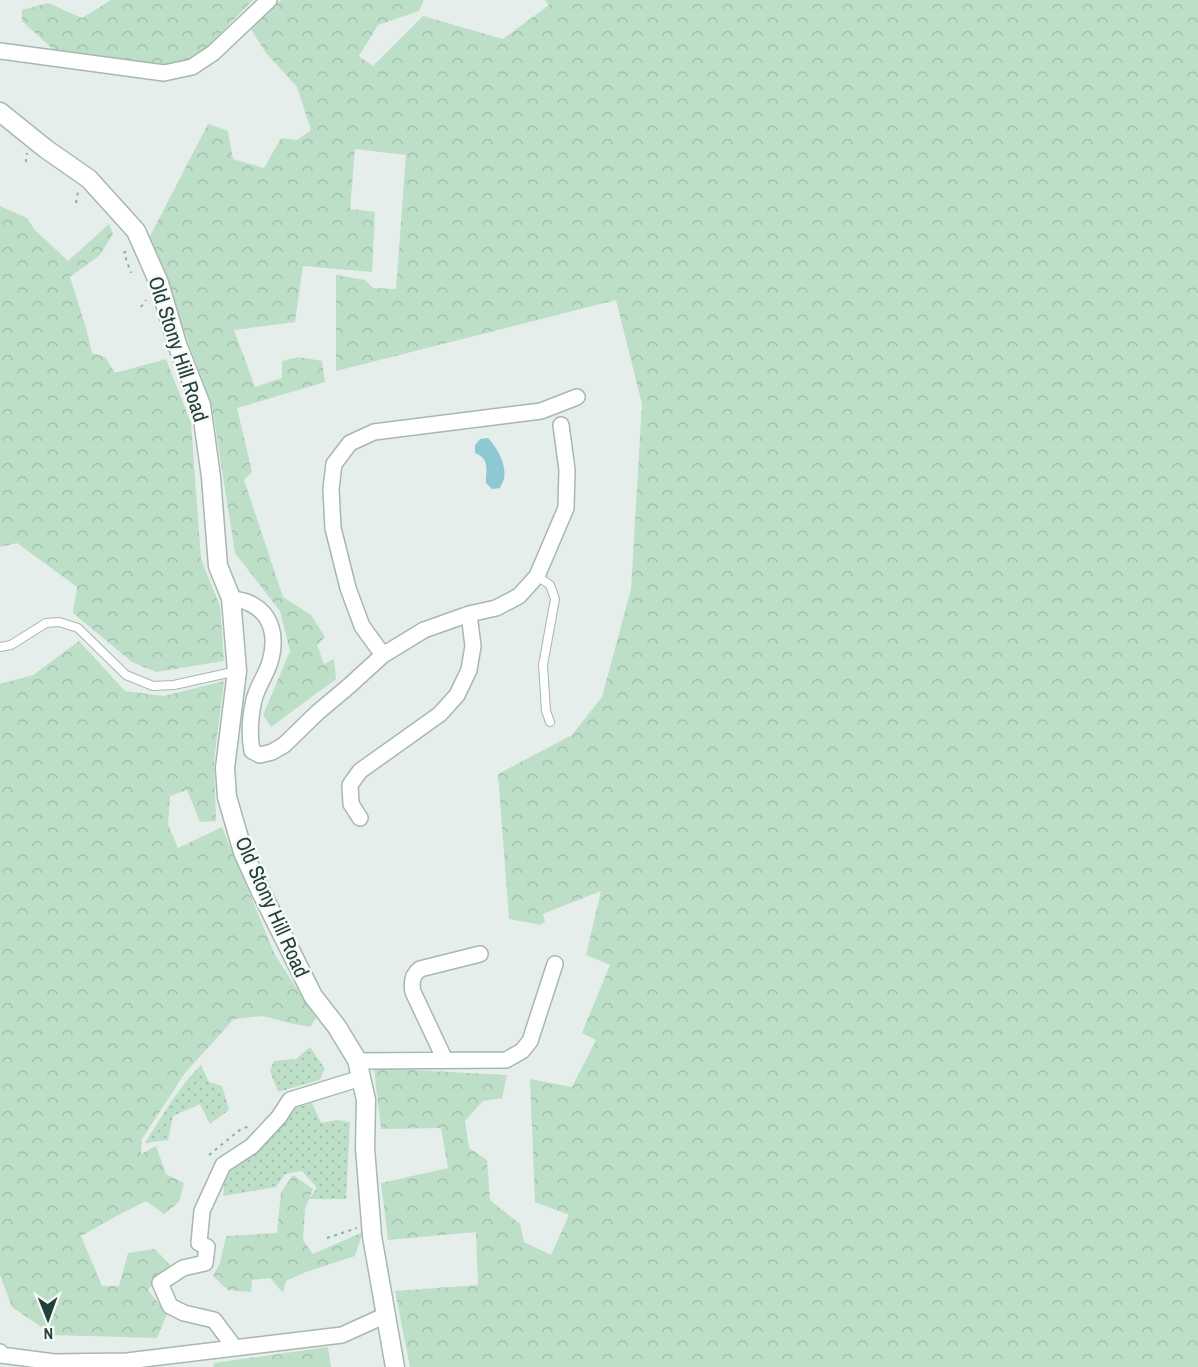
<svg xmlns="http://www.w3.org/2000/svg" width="1198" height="1367" viewBox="0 0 1198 1367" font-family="'Archivo Narrow',sans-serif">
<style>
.grass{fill:url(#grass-dots)}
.forest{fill:url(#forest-crowns)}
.water{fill:#8ec8d3}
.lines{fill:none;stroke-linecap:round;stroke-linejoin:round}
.service-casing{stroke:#a7b7b1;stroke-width:10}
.minor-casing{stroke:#a7b7b1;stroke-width:18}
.tertiary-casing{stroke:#a7b7b1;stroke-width:21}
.path{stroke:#86b2a4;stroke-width:2;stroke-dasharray:3 4.5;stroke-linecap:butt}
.service{stroke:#fff;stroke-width:8}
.minor{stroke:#fff;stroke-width:15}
.tertiary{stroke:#fff;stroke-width:18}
.labels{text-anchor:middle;stroke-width:5;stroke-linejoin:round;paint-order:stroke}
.street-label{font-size:21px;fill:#244139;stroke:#f6faf8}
</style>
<defs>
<pattern id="grass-dots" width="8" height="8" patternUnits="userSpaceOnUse" patternTransform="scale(1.5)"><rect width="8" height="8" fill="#bedfc7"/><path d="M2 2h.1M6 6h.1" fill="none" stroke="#a3c1ac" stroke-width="1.8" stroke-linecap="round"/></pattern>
<pattern id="forest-crowns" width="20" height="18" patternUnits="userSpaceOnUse" patternTransform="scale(1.5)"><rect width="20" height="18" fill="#bedfc7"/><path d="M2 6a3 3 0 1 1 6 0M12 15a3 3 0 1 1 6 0" fill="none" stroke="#a3c1ac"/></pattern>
</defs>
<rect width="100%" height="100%" fill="#e5eeea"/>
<path class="grass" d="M310 1047 325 1069 319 1080 278 1092 270 1071 274 1061 296 1059Z
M201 1065 209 1082 222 1086 229 1110 210 1124 200 1104 173 1116 168 1140 145 1143C162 1116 178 1088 201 1065Z
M312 1103 321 1123 337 1120 350 1122 346 1199H309L317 1188 302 1171 285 1174 276 1187 223 1196 225 1179 234 1164 257 1152 295 1108Z"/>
<path class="forest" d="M111 0H253L208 46 188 62 162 67 56 52 22 21V10L48 3 82 18Z
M281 0H424L419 11 378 25 359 56 373 66 423 16 503 39 549 5 545 0H1198V1367H410L395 1291 478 1285 476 1232 388 1240 381 1183 448 1168 441 1128 381 1129 374 1068 507 1075 502 1098 483 1101 465 1121 469 1148 487 1160 490 1200 520 1224 524 1242 551 1255 569 1215 535 1202 530 1079 572 1087 596 1040 582 1033 610 965 586 955 601 891 543 914 545 921 541 925 509 919 498 774 572 735 602 697 631 589 642 404 616 300 336 371V275L365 280 373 288 396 289 406 155 355 149 350 209 375 212 372 272 303 266 295 322 234 330 255 387 282 378V361L298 357 322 361 325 382 237 408 252 472 244 480 283 597 311 615 325 637 317 645 324 664 334 659 336 679 271 727 263 715 290 651 280 611 235 553 212 406 149 238 208 124 228 131 233 159 264 168 281 138 297 140 311 130 297 87 266 53 250 28Z
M0 206 27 218 35 230 68 261 109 224 113 234 100 255 70 277 86 328 92 353 105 357 115 373 166 359 191 423 201 559 220 606 224 661 156 672 132 662 73 613 77 587 17 543 0 547Z
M79 641 125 691 164 696 224 681 214 761 216 821 200 822 187 790 170 796 168 824 178 848 222 827 275 955 316 1018 310 1027 293 1024 263 1016 234 1019 185 1073 142 1139 141 1154 156 1146 166 1174 184 1183 179 1202 164 1214 146 1201 113 1218 81 1236 102 1286H119L128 1253 155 1249 170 1265 148 1290 167 1314 157 1338 53 1335 12 1307 0 1275V684L33 675Z
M293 1175 313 1189 305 1209 303 1240 313 1254 363 1232 355 1256 306 1272 286 1281 283 1293 270 1278 252 1280 251 1292 228 1290 213 1276 220 1263 226 1236 277 1233 281 1192Z
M328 1347 331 1367H213L214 1363Z"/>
<path class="water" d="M488 438C497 447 507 465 504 479 503 482 501 485 500 488L492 489 486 483C486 469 490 459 475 453V445L480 439Z"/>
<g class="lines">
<g class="service-casing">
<path id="service" d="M537 576 550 585 555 599 543 665 546 711 550 722
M0 647 11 645 46 623 59 622 78 628 126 675 153 686 174 685 237 671"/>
</g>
<g class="minor-casing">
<path id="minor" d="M0 51 164 73 192 67 213 53 269 0
M231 598C237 600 243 600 249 603 273 614 277 638 270 662 266 675 257 687 254 700 250 717 249 734 252 751L260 755 272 752 284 745 318 712 349 686 383 655 424 630 469 614 496 608 519 596 537 576 566 508 567 470 561 425
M383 655 362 626 348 588 333 528 331 489 334 464 350 443 374 432 541 411 577 397
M360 818 351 804 350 785 360 771 440 714 457 695 469 670 473 646 469 614
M445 1060 413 992C411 982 412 975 420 969L480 954
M358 1061 506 1060 522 1051 530 1041 555 964
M235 1348 214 1320 184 1313 170 1306 160 1283 183 1268 205 1263 207 1247 199 1243 202 1211 223 1165 252 1146 279 1117 290 1100 361 1078
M0 1352 1 1355 54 1362 127 1361 342 1335 386 1315"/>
</g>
<g class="tertiary-casing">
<path id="tertiary" d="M0 112 46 149 89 179 136 231 159 283 177 344 201 405 211 477 218 566 231 598 237 671 225 768 227 797 243 852 261 892 313 996 337 1027 357 1060 366 1100 365 1148 372 1236 395 1367"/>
</g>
<path class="path" d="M26 162 27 153
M76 203 78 192
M126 251 124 253 131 273
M141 307 146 300
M209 1155 241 1129 250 1126
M327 1238 357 1228"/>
<use href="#service" class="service"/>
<use href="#minor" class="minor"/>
<use href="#tertiary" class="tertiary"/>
</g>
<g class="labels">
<g class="street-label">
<text transform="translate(178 349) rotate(72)" y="7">Old Stony Hill Road</text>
<text transform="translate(272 907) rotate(66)" y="7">Old Stony Hill Road</text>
</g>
</g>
<g transform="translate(48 1319) rotate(179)" stroke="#f6faf8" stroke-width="4.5" paint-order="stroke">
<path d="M0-4.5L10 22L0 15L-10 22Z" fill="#244139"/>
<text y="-9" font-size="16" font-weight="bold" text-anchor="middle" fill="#244139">N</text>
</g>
</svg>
